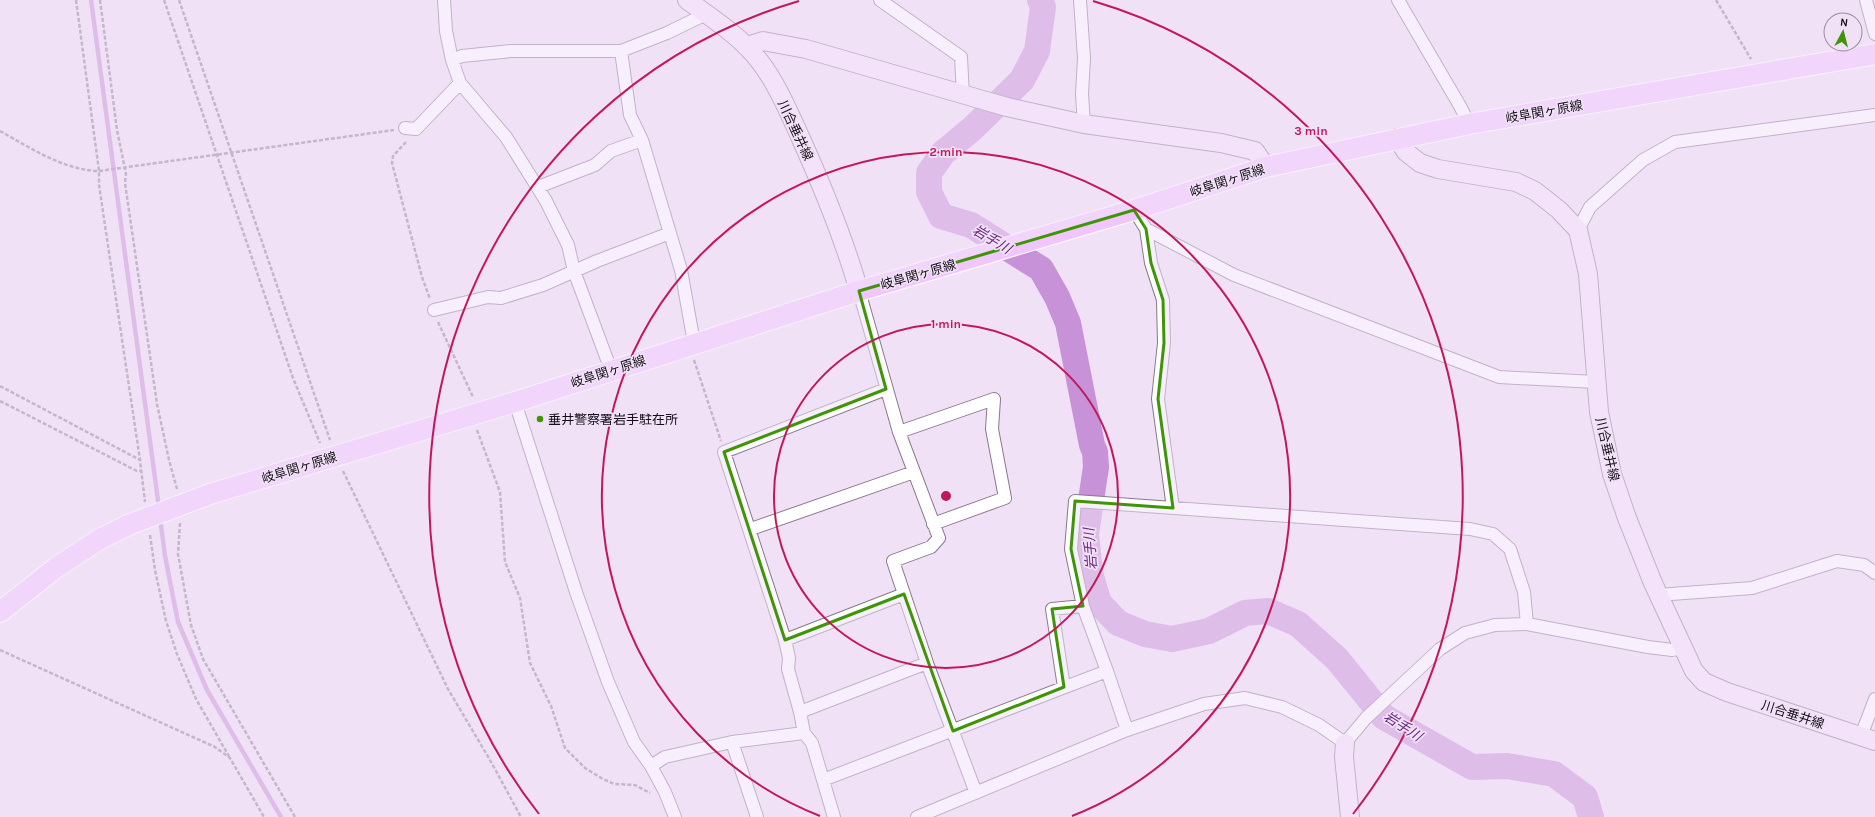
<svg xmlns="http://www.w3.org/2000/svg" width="1875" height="817" viewBox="0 0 1875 817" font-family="Karla,'Noto Sans JP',sans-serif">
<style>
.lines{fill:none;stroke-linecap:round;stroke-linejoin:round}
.stream{stroke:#c792d8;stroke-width:4.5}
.river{stroke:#c792d8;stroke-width:26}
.street-casing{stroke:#88798c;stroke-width:14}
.secondary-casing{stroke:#88798c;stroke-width:20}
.primary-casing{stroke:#fff;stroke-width:22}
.path{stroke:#8f8393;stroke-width:2.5;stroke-dasharray:4 2;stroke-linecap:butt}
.street{stroke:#fff;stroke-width:12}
.secondary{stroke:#f8e2ff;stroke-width:18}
.primary{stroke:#f1c5fe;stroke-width:20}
.marked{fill:none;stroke:#3f9507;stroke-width:3;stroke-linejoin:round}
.ring{fill:none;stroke:#c2185b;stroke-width:2}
.poi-dot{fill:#3f9507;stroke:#f1e1f7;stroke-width:1.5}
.labels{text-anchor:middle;stroke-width:3.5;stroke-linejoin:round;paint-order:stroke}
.street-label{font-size:13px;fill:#150f17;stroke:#f1e1f7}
.poi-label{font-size:13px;fill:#150f17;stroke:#f1e1f7;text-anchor:start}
.water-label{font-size:14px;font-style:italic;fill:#6c2b7f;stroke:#f1e1f7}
.centre{fill:#c2185b;stroke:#f1e1f7;stroke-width:2}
.ring-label{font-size:12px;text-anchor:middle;font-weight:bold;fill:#c2185b;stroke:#f1e1f7;stroke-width:3.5;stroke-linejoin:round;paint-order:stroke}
</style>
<rect width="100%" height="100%" fill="#f1e1f7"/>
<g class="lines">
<path class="stream" d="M91 0 159 508
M160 517 165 556 178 622 207 690 281 817"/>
<path class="river" d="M1040 0 1043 7 1037 51 1022 80 973 128 943 153 929 173V192L941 216 971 225 1041 269 1057 297 1068 323 1092 445 1095 452 1096 467 1086 534 1090 573 1099 603 1118 623 1145 634 1172 639 1209 631 1245 613 1268 611 1298 624 1337 659 1384 717 1472 767 1507 766 1554 774 1585 797 1591 817"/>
<g class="street-casing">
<path id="street" d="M444 0 446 31 452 60 460 83 506 137 546 201 568 245 574 271 611 370
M880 0 961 57 963 96
M1080 0 1084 58 1082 94 1084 124
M1398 0 1460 106 1469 124
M1866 0 1875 34
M621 51 630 115 642 140 681 270 694 343
M452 60 462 56 511 51H621L667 33 706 14
M405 128 416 129 460 83
M538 187 595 165 611 151 642 140
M1134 210 1146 229 1234 275 1499 377 1596 382
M1146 229 1151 263 1163 300 1164 343 1158 399 1173 508
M1578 230 1590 207 1643 160 1675 142 1875 115
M859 291 899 432 939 538 931 547 893 561 927 663 976 793
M434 310 488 297 501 298 543 285 597 261 670 233
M886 389 724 452 785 640 904 594
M515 402 576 592 608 682 634 742 651 766 665 792 675 817
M899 432 994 399 992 429 1005 498 933 524
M751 529 914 472
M1658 595 1752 588 1837 561 1864 565 1875 573
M785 640 789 658 788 669 800 712
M1107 671 1083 606 1071 549 1075 501 1470 529 1493 534 1510 549 1524 592 1527 624
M1064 687 1052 609 1083 606
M1861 736 1875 699
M732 742 757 817
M651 766 665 757 732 742 804 733
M823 780 1107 671 1127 730
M834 817 812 743 804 733 800 712 927 663
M917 817 1127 730 1204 704 1245 698 1282 707 1319 725 1345 743 1366 718 1440 649 1465 633 1495 625 1527 624 1648 647 1672 650 1682 648"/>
</g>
<g class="secondary-casing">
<path id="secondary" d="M687 0C706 14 731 30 747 47 773 73 787 108 802 141 824 190 844 239 859 291
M747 46 763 41 806 49 1007 107 1084 124 1221 143 1255 151 1266 167
M1397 138 1406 152 1420 163 1438 169 1516 182 1535 191 1559 210 1578 230 1588 274 1599 412 1612 474 1627 518 1653 583 1694 671 1704 682 1727 692 1875 741
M1345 743 1344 757 1350 817"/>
</g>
<g class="primary-casing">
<path id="primary" d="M0 612 57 567 100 539 128 525 210 494 515 402 859 291 1134 210 1266 167 1469 124 1875 54"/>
</g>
<path class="path" d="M76 0 99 171V185L140 460 145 502
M100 0 117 130 126 174 125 183 157 404 169 460 177 489
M164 0 293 378 320 443
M179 0 330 440
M1716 0 1751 59
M0 131C31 148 63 170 99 171L394 130
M406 142 393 156 392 163 422 277 430 299
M438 322 473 397
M694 360 721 441
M0 386 140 460
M0 401 137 471H142
M477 430 500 492 505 562 520 598 530 663 551 706 565 748 585 768 603 779 614 784 635 785 650 793
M343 471 448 689 490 760 521 817
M180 523 178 554 191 625 203 659 295 817
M150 535 155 570 166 621 177 654 196 699 230 758
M0 650 215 747 230 758 264 817"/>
<use href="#street" class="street"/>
<use href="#secondary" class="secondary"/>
<use href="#primary" class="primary"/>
</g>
<path d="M0 0H1875V817H0ZM1134 210 1146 229 1151 263 1163 300 1164 343 1158 399 1173 508 1075 501 1071 549 1083 606 1052 609 1064 687 953 731 904 594 785 640 724 452 886 389 859 291Z" fill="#f1e1f7" fill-opacity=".55" fill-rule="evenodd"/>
<path class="marked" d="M1134 210 1146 229 1151 263 1163 300 1164 343 1158 399 1173 508 1075 501 1071 549 1083 606 1052 609 1064 687 953 731 904 594 785 640 724 452 886 389 859 291Z"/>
<g class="ring">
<circle cx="946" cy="496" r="172"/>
<path d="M820 816A344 344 0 1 1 1072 816"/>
<path d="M539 814A516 516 0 0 1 799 1M1093 1A516 516 0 0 1 1353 814"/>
</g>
<circle class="poi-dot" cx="540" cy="419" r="4"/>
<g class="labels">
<g class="street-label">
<text transform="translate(1544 111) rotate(-10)" y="5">岐阜関ヶ原線</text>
<text transform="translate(796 130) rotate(65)" y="5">川合垂井線</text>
<text transform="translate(1227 180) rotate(-18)" y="5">岐阜関ヶ原線</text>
<text transform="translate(918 274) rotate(-16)" y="5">岐阜関ヶ原線</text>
<text transform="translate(608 371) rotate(-18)" y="5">岐阜関ヶ原線</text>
<text transform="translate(1608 449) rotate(77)" y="5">川合垂井線</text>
<text transform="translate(299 467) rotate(-17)" y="5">岐阜関ヶ原線</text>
<text transform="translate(1793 714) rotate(18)" y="5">川合垂井線</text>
</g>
<g class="poi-label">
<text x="548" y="424">垂井警察署岩手駐在所</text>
</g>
<g class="water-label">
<text transform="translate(992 239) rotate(31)" y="5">岩手川</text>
<text transform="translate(1090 549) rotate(-94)" y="5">岩手川</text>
<text transform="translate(1403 726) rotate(33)" y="5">岩手川</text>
</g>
</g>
<circle cx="946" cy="496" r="6" class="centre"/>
<g class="ring-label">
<text x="1311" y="135">3 min</text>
<text x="946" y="156">2 min</text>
<text x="946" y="328">1 min</text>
</g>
<g transform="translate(1843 32) rotate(7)"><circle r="19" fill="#f1e1f7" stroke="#998d9d"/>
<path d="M0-3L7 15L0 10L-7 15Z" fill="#3f9507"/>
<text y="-6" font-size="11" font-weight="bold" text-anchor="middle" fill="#150f17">N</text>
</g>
</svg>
